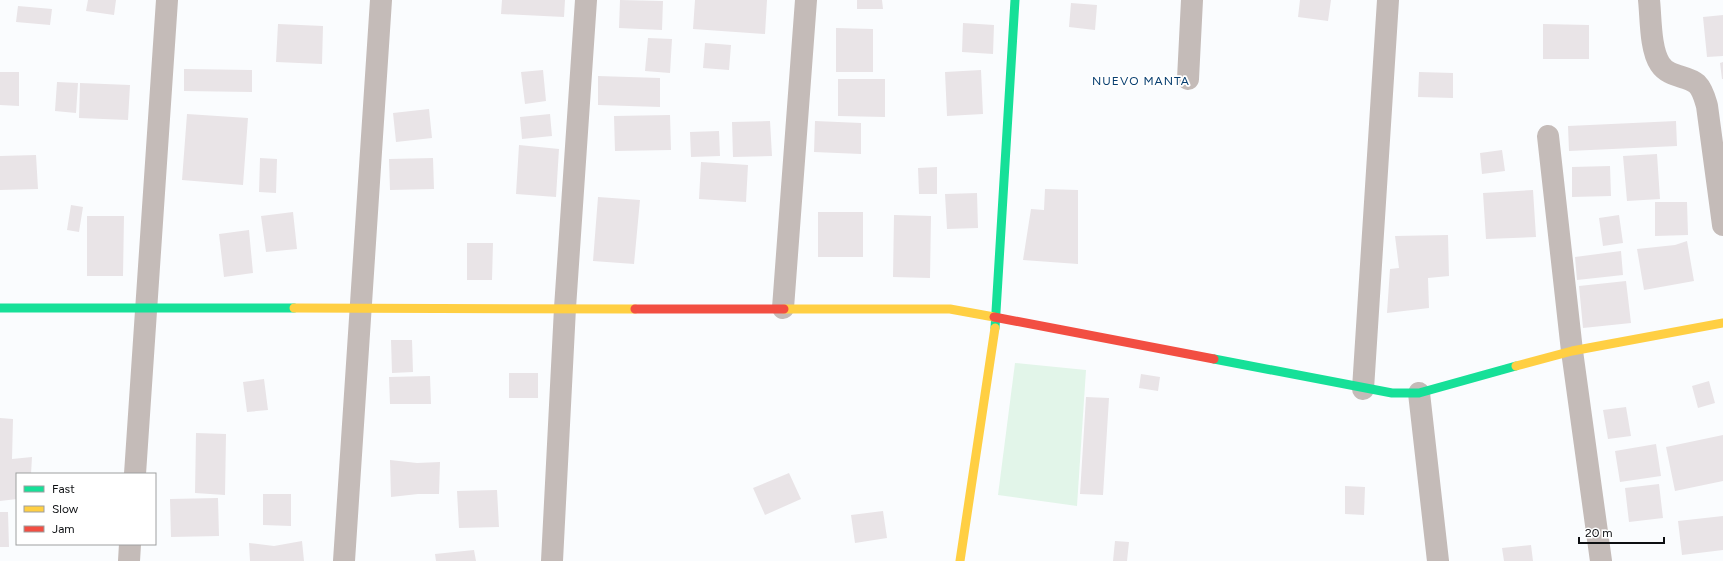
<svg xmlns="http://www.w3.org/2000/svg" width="1723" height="561" viewBox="0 0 1723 561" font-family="Figtree,sans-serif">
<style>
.park{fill:#e2f5e9}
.building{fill:#e9e4e7}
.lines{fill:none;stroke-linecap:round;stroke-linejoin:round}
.street{stroke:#c4bbb8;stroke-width:22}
.fast{stroke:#16e098;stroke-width:9}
.slow{stroke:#ffcf43;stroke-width:9}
.jam{stroke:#f24e42;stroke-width:9}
.labels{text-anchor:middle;stroke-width:3.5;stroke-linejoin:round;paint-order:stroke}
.neighbourhood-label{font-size:12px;letter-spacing:1px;fill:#073e6f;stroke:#fff}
</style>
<rect width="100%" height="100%" fill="#fafcfe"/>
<path class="park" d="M1015 363 1086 370 1077 506 998 495Z"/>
<path class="building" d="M88 0H116L114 15 86 11Z
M502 0H565L564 17 501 14Z
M620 0 663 1 662 30 619 28Z
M695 0H767L765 34 693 29Z
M857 0H882L883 9H857Z
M1300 0H1331L1328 21 1298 17Z
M1071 3 1097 5 1095 30 1069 27Z
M18 6 52 9 50 25 16 22Z
M1723 15V56L1707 57 1703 17Z
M963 23 994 25 993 54 962 52Z
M278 24 323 26 322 64 276 62Z
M1543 24 1589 25V59H1543Z
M836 28 873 29V72H836Z
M648 38 672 39 670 73 645 71Z
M705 43 731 45 729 70 703 68Z
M1723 62V79H1722L1720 63Z
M184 69 252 70V92L184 91Z
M543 70 546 101 525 104 521 72Z
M981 70 983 114 947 116 945 72Z
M0 72H19V106L0 105Z
M1419 72 1453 73V98L1418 97Z
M598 76 660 78V107L598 105Z
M838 79H885V117L838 116Z
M57 82 78 83 76 113 55 111Z
M80 83 130 85 128 120 79 118Z
M429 109 432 138 396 142 393 113Z
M187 114 248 118 243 185 182 180Z
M550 114 552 136 522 139 520 117Z
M670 115 671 150 615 151 614 116Z
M770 121 772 156 733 157 732 122Z
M815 121 861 123V154L814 152Z
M1676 121 1677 146 1569 151 1568 126Z
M719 131 720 156 691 157 690 132Z
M519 145 559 149 556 197 516 194Z
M1502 150 1505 171 1482 174 1480 153Z
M1657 154 1660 199 1627 201 1623 156Z
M36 155 38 189 0 190V156Z
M260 158 277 159 276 193 259 192Z
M433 158 434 189 390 190 389 159Z
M701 162 748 165 746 202 699 199Z
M1610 166 1611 196 1572 197V167Z
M937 167V194H919L918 168Z
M1045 189 1078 190V264L1023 260 1031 209 1044 210Z
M1533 190 1536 237 1486 239 1483 193Z
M977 193 978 228 947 229 945 194Z
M598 197 640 200 634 264 593 261Z
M1655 202H1687L1688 235 1655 236Z
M71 205 83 207 79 232 67 230Z
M293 212 297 249 266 252 261 216Z
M818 212H863V257H818Z
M894 215 931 216 930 278 893 277Z
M1619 215 1623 243 1603 246 1599 218Z
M87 216H124L123 276H87Z
M249 230 253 273 224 277 219 234Z
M1448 235 1449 276 1428 278 1429 308 1387 313 1390 269 1399 268 1395 236Z
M1687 241 1694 281 1644 290 1637 249 1675 245Z
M467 243H493L492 280H467Z
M1621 251 1623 275 1577 280 1575 257Z
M1626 281 1631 323 1583 328 1579 286Z
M391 340H412L413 372 392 373Z
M509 373H538V398H509Z
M1141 374 1160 377 1158 391 1139 388Z
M430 376 431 404H390L389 377Z
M264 379 268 410 247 412 243 382Z
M1709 381 1715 403 1698 408 1692 386Z
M1086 397 1109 398 1103 495 1080 494Z
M1626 407 1631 436 1608 439 1603 410Z
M0 418 13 419 12 459 32 457 31 474H17V499L0 501Z
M196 433 226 434 225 495 195 493Z
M1723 435V481L1675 491 1666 447Z
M1656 444 1661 476 1620 482 1615 451Z
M390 460 417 463 440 462 439 494H418L391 497Z
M789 473 801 499 765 515 753 488Z
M1659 484 1663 518 1629 522 1625 488Z
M1345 486 1365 487 1364 515 1345 514Z
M497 490 499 527 459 528 457 491Z
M263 494H291V526L263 525Z
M218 498 219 536 171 537 170 499Z
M883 511 887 538 855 543 851 515Z
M0 512H8L9 547H0Z
M1723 516V550L1682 555 1678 521Z
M302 541 304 561H250L249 543 274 546Z
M1115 541 1129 542 1127 561H1113Z
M1531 545 1533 561H1504L1502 548Z
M474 550 476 561H436L435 554Z"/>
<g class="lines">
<path class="street" d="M1649 0C1651 18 1650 49 1660 64 1669 78 1687 75 1697 84 1703 90 1705 99 1707 106L1723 225
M1188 79 1192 0
M1548 136 1572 351 1601 561
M783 308 806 0
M1363 389 1388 0
M1419 393 1438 561
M135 474 167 0
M129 561 130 544
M344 561 381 0
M552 561 565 308 586 0"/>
<path class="fast" d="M0 308H294
M995 328 1015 0
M1214 359 1392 393H1419L1516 366"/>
<path class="slow" d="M294 308 635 309
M784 309H950L994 317
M1516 366 1572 351 1723 323
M960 561 995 328"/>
<path class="jam" d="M635 309H784
M994 317 1214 359"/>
</g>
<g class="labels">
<g class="neighbourhood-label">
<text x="1141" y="85">NUEVO MANTA</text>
</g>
</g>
<rect x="16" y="473" width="140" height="72" fill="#ffffff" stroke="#9e9fa0"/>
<rect x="24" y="486" width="20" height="6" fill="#16e098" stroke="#9e9fa0"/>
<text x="52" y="493" font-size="12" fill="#0d0f12">Fast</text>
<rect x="24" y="506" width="20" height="6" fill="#ffcf43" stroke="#9e9fa0"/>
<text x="52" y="513" font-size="12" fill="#0d0f12">Slow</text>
<rect x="24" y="526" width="20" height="6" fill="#f24e42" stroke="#9e9fa0"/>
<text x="52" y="533" font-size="12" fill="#0d0f12">Jam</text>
<path d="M1579 537v6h85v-6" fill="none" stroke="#0d0f12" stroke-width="2"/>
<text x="1585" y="537" font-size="12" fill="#0d0f12" stroke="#ffffff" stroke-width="3" paint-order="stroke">20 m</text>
</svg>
